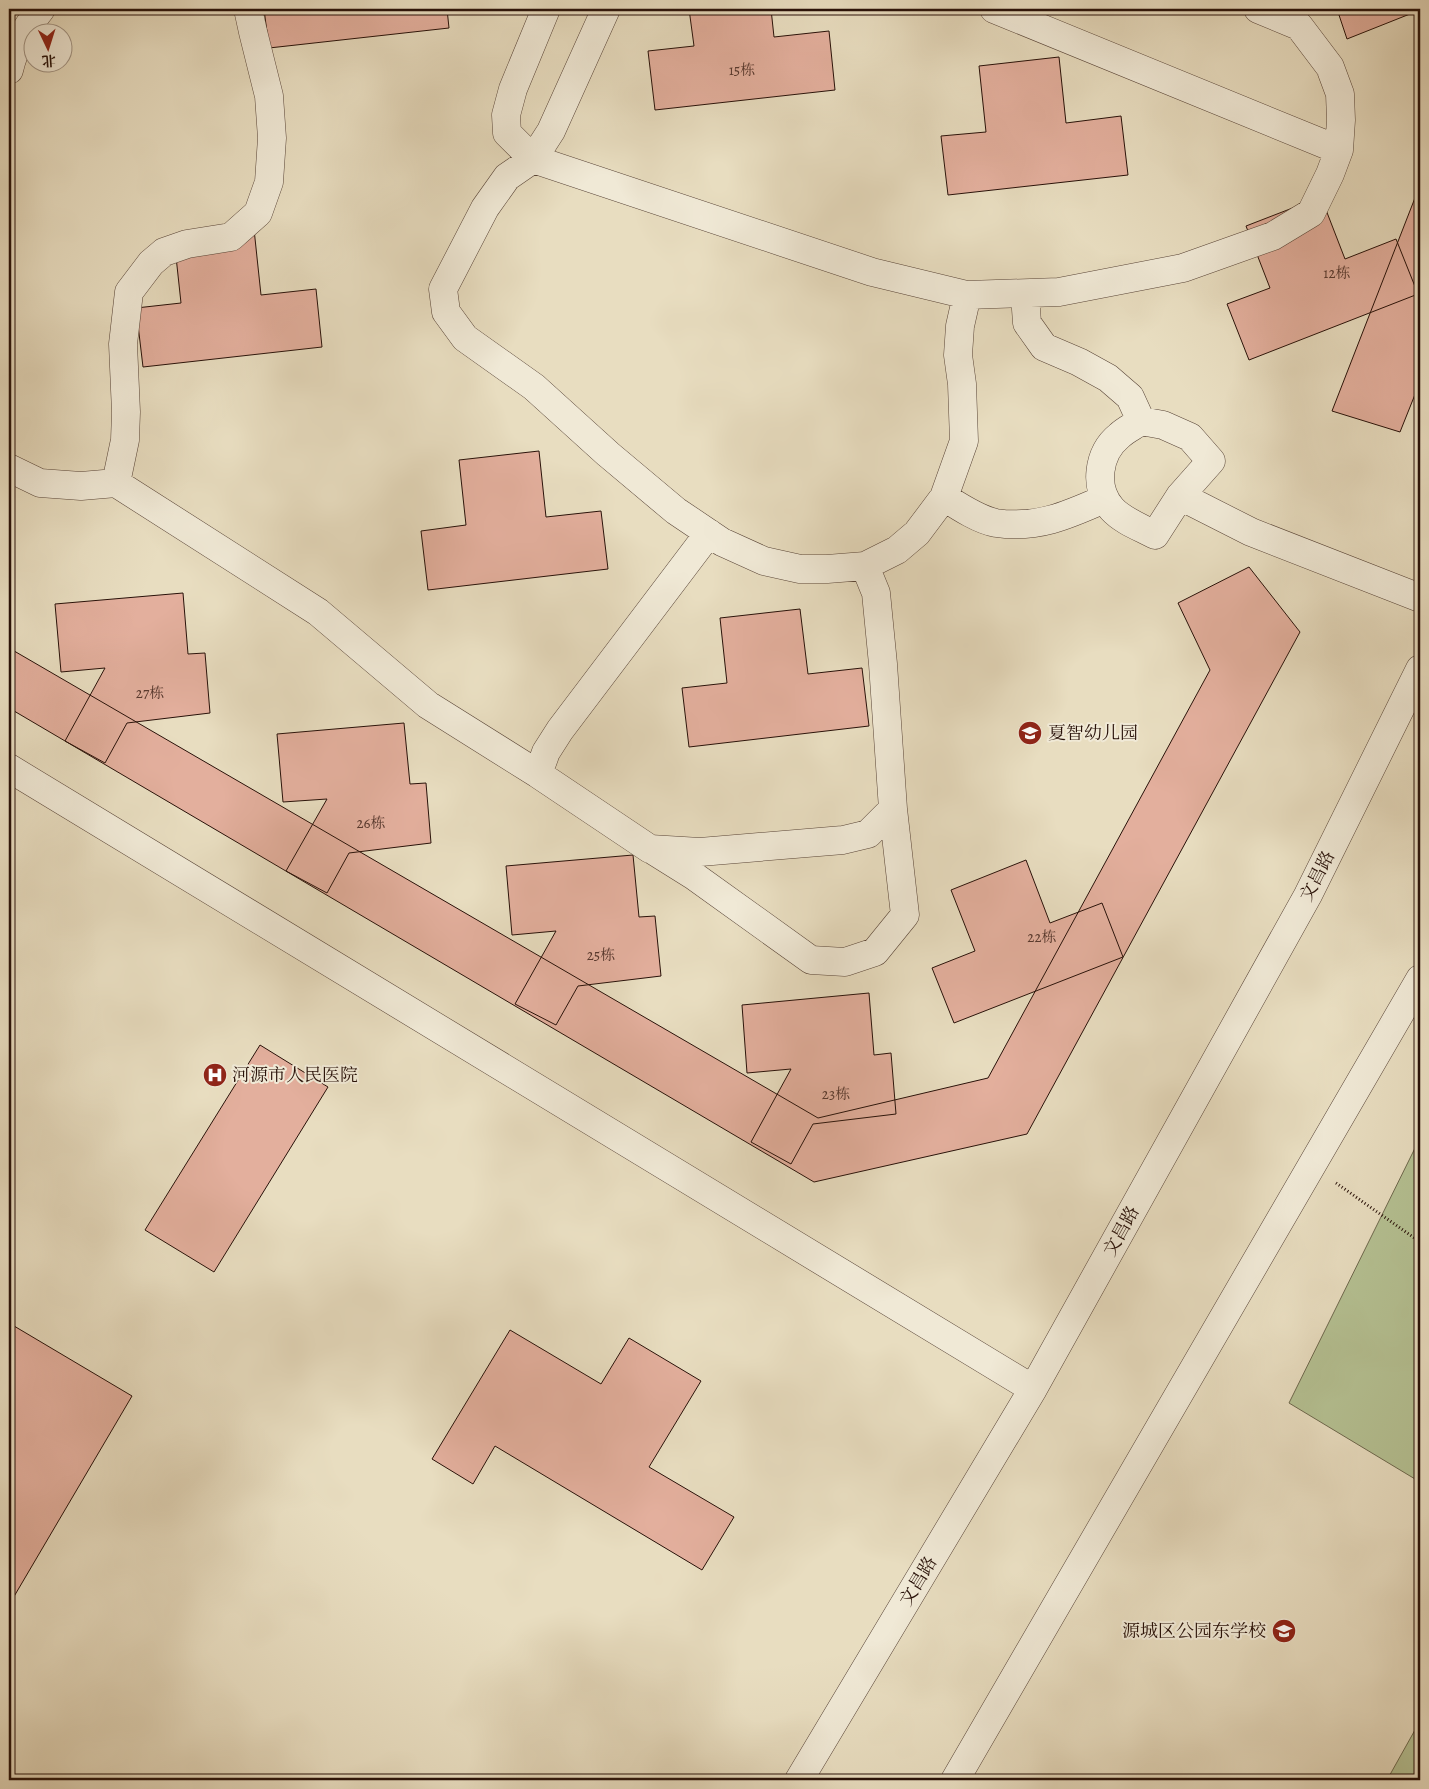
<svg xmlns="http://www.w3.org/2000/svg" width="1429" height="1789" viewBox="0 0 1429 1789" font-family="Alegreya,'Noto Serif SC',serif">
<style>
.green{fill:#b5c193;stroke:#6e694e}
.building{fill:#e3af9d;stroke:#281109}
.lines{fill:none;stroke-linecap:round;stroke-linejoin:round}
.minor-casing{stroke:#584437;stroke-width:29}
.path{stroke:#281109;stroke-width:3;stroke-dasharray:1 2.5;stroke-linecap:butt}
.minor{stroke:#f0e9d6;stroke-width:28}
.labels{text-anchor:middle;stroke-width:4;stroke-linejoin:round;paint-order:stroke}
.number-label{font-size:15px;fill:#57382e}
.poi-label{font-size:18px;fill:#281109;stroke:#f0e9d6;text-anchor:start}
.street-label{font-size:18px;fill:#281109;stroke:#f0e9d6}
</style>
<rect width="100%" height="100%" fill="#e8ddc0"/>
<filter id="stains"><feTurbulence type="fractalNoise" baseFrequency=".004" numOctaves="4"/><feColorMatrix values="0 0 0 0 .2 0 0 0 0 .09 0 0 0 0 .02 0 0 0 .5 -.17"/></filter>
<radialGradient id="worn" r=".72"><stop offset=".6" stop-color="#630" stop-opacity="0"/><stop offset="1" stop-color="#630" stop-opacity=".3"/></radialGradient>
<path class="green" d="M1420 1138V1482L1289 1403Z
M1420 1721V1780H1387Z"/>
<path class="building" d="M264 9H447L449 28 269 48Z
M689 9H771L774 37 829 31 835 90 655 110 648 51 694 46Z
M1337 9H1420V10L1347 39Z
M1059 57 1066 123 1121 116 1128 175 948 195 941 136 986 132 979 66Z
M1420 185V382L1400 432 1332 411Z
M1321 197 1345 259 1396 239 1418 294 1249 360 1227 304 1270 288 1246 226Z
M254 229 261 295 316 289 322 347 143 367 136 308 181 303 174 238Z
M539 451 546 517 601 511 608 569 428 590 421 531 466 525 459 460Z
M1249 567 1300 632 1027 1134 814 1182 9 708V648L818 1118 988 1078 1210 670 1178 603Z
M183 593 188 654 205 653 210 713 127 723 105 763 65 741 105 668 61 672 55 604Z
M800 609 808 674 862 668 869 726 689 747 682 688 727 683 720 618Z
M404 723 410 784 426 783 431 843 349 853 327 893 286 871 327 799 283 802 277 734Z
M633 855 639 917 655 916 661 976 578 986 556 1025 515 1004 556 931 512 935 506 866Z
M1026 860 1050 923 1102 903 1123 957 954 1023 932 968 975 951 951 890Z
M869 993 874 1055 891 1053 896 1114 813 1124 791 1164 751 1142 791 1069 747 1073 742 1005Z
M260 1045 328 1087 214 1272 145 1230Z
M9 1323 132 1396 9 1605Z
M510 1330 601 1384 629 1338 701 1381 649 1467 734 1517 702 1570 495 1446 473 1484 432 1459Z"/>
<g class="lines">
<g class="minor-casing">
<path id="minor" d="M248 9 253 32 269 96 272 138 269 182 258 213 231 237 187 244 164 252 151 263 129 292 123 344 126 412 125 440 116 483 318 612 428 705 538 774
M546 9 513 89 506 115 507 133 533 159 872 272 967 295 1059 292 1183 268 1273 236 1311 213 1330 174 1339 150 1341 120 1340 94 1330 67 1299 26 1258 9
M606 9 551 131 533 159 507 177 485 208 443 289 446 312 465 338 534 387 608 454 676 511 722 542 764 561 800 569H827L865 566 897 550 917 533 944 497 964 441 962 384 958 355 960 326 967 295
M994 9 1339 150
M9 70C15 45 25 29 41 9
M1025 295 1027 323 1044 347 1079 362 1108 378 1130 397 1141 421
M1141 421 1163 425 1190 437 1211 461 1180 496 1155 535C1140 527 1123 521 1112 509 1093 488 1098 453 1119 436 1125 430 1134 426 1141 421Z
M9 468 40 483 81 486 116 483
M1180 496 1251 532 1420 598
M944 497C958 506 979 520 996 523 1037 529 1068 515 1104 499
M709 533 560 730 546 752 538 774 650 849 700 852 843 840 868 834 893 809 883 664 876 593 865 566
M9 768 1033 1389
M654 851 694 876 811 960 845 962 875 952 905 915 893 809
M799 1780 1033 1389 1308 895 1420 669
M955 1780 1420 979"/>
</g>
<path class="path" d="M1336 1183 1420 1242"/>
<use href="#minor" class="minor"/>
</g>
<defs>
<g id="school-disc" transform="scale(1.25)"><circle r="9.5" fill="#8f2418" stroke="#f0e9d6"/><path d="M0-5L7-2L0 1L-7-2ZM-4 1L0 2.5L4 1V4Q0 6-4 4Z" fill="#fff"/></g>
<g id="hospital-disc" transform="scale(1.25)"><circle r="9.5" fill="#8f2418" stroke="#f0e9d6"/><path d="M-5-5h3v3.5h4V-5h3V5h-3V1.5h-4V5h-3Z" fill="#fff"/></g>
</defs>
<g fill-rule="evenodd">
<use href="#school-disc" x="1030" y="733"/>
<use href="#hospital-disc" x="215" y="1075"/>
<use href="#school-disc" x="1284" y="1631"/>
</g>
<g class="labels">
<g class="number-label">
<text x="742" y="75">15栋</text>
<text x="1337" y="278">12栋</text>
<text x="150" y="698">27栋</text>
<text x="371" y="828">26栋</text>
<text x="1042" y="942">22栋</text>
<text x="601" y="960">25栋</text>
<text x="836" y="1099">23栋</text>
</g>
<g class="poi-label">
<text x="1048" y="739">夏智幼儿园</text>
<text x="232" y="1081">河源市人民医院</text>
<text x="1266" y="1637" text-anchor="end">源城区公园东学校</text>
</g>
<g class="street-label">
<text transform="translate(1317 876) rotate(-63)" y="6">文昌路</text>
<text transform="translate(1121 1231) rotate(-61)" y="6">文昌路</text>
<text transform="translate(918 1581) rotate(-59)" y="6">文昌路</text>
</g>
</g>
<rect width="1429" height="1789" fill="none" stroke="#e8ddc0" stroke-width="30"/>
<rect x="10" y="10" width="1409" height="1769" fill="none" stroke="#281109" stroke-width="2.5"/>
<rect x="15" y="15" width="1399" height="1759" fill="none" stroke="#281109"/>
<g transform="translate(48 48) rotate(176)"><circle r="24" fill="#f0e9d6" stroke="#a09384"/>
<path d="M0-4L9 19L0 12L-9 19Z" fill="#8f2418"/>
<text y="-8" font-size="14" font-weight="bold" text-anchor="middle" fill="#281109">北</text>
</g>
<rect width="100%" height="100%" filter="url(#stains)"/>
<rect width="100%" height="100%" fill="url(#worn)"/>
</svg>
